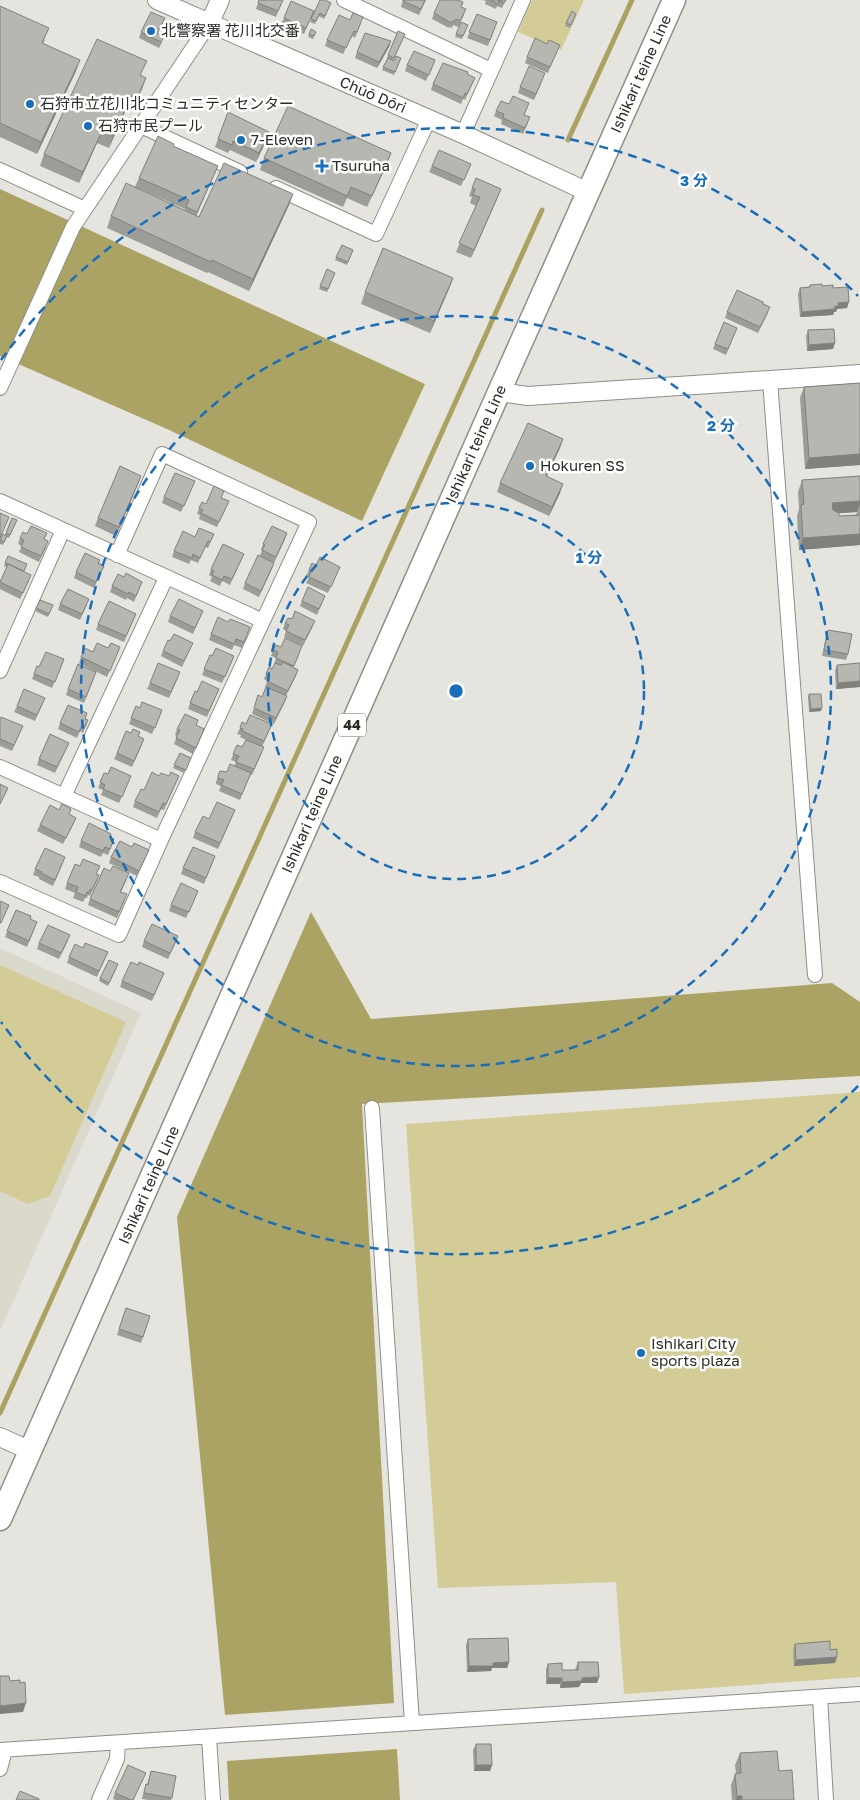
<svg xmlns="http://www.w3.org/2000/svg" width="860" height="1800" viewBox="0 0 860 1800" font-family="'Golos Text','Noto Sans JP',sans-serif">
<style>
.built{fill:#dbd9cc}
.green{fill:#d4cc96}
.forest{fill:#aba363}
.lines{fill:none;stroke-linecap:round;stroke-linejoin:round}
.stream{stroke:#aba262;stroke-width:5}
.minor-casing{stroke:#8e8e88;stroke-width:16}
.tertiary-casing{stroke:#8e8e88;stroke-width:20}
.primary-casing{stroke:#8e8e88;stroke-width:25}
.minor{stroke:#fff;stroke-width:14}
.tertiary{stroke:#fff;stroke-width:18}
.primary{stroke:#fff;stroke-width:22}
.wall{fill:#9d9d98;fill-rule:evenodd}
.shaded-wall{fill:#80807c}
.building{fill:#b7b7b1;stroke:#80807c}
.ring{fill:none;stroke:#186ebb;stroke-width:2.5;stroke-dasharray:9 6}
.poi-dot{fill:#186ebb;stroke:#fffffe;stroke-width:2}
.labels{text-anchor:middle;stroke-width:5;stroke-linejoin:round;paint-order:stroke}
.shield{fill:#fffffe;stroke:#6b6b68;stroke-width:1}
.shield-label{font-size:14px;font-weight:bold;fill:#2b2b28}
.poi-label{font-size:15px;fill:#2b2b28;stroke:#fffffe;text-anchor:start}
.street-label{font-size:15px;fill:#2b2b28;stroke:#fffffe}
.centre{fill:#186ebb;stroke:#fffffe;stroke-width:2.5}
.ring-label{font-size:15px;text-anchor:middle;font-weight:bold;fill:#186ebb;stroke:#fffffe;stroke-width:5;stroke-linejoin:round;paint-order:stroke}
</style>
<rect width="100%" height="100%" fill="#e5e4de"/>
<path class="built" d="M0 948 141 1013 0 1331Z"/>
<path class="green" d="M532 0H584L561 50 518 32Z
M0 965 126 1022 50 1196 28 1204 0 1191Z
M860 1092V1677L624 1694 616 1582 438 1588 406 1124Z"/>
<path class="forest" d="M0 189 425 384 362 521 167 429 0 356Z
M311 912 371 1019 832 983 860 1002V1076L362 1104 394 1703 225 1715 177 1217Z
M397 1749 400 1800H229L227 1761Z"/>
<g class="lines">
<path class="stream" d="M568 140 632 0
M0 1413 542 210"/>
<g class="minor-casing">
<path id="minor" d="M344 0 491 70
M141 126 240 172
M463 134 523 0
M0 170 85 209
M276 188 376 234 429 119
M770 380 815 975
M0 388 73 227 209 24
M0 501 263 621
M0 671 63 530
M0 767 161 840
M64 796 166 578
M0 882 119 935 161 840 309 522 162 454 117 555
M372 1108 412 1723
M820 1697 826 1800
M209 1737 213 1800
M0 1750 860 1694
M0 1769 5 1750
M99 1800 117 1759 118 1743"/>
</g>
<g class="tertiary-casing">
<path id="tertiary" d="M157 0 463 134 588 192
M209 24 220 0
M499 392 528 396 860 374
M0 1437 31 1451"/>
</g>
<g class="primary-casing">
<path id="primary" d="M0 1519 499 392 674 0"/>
</g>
<use href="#minor" class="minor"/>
<use href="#tertiary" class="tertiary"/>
<use href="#primary" class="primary"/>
</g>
<path class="wall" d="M259 0H283L276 17 256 9Z
M320 0 331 3 324 19 319 16 315 24 310 22Z
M403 0H426L419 15 401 7Z
M483 0H506L502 8 497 6 496 9 485 4 486 1Z
M463 2 461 8 464 15 458 27 453 25 452 28 449 27V28L432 19 434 13Z
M0 6 45 40 43 43 76 71 37 154 0 137Z
M314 11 304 34 281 24 284 18Z
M477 14 497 22 488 46 467 38Z
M576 14 570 28 565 26 566 23Z
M165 18 158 33 162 42 159 48 139 38 141 32Z
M350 20 361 23 355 38 352 36 343 54 325 46 327 40Z
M461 22 468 25 462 39 455 37Z
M316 32 313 39 308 37 309 34Z
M405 34 393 60 401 58 394 75 382 70 387 59V58L388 55Z
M391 41 389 47 377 68 355 58 357 52Z
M557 50 548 73 525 63 527 57Z
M435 60 426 81 405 71 407 65Z
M467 74 475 78 465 100 463 99 461 104 431 90 433 84Z
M141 75 146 78 133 109 127 107 109 148 97 143 79 183 40 166 44 154Z
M543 79 534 100 518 93 520 87Z
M496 111 525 115 528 123 523 134 501 124 502 120 494 116Z
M228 112 266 141 256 162 230 150 228 153 215 147Z
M173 146 218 166 196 215 199 217 293 194 289 205 249 291 208 272 207 273 107 228 111 216 185 210V209L135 187 139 178Z
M391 153 387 164 367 207 347 198 343 207 260 170 264 158Z
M432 166 468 170 461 186 429 172Z
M472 188 501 189 471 258 456 252 476 206 470 203 472 197 469 196Z
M342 245 353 250 347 265 335 260Z
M327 269 335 273 327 292 319 289Z
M453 278 430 333 361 304 365 292Z
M810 285 822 286 833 288 847 308 837 309 836 312H834L833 315 800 317 798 294 800 288 809 287Z
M763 304 768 313 758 333 725 318 727 312Z
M737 328 726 355 713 349 715 344Z
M808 330 833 349 807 351 806 336Z
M860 383V465L805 469 800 398 804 387Z
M560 448 546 476 560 493 549 516 497 492 500 483Z
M860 476V545L799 550 797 516 799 509 798 492 802 480ZM857 512 856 515 839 516V513Z
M195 481 181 512 162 503 164 497Z
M138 484 116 536 95 526 98 518Z
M221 498 229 501 217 527 199 519 200 515 197 514 199 508 206 504Z
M12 518 17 520 9 538 7 537 3 545 0 544V539L5 535Z
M214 534 208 548 205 547 198 563 191 560 189 564 172 557 174 551 195 537Z
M20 538 44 539 46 547 39 562 19 552 22 546 18 544Z
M285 539 274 563 272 569 259 597 243 589 245 583 260 556 262 550H261L263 544Z
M244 554 230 585 222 581 220 586 210 581 212 577 209 575 211 569Z
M8 556 24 571 29 581 20 599 0 589V581L7 567 4 566Z
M100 560 99 563 104 566 94 588 74 578 76 572Z
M340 567 328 593 306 583 309 577 306 576 309 570Z
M124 577 142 582 134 602 127 598 126 600 110 592 112 586Z
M325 596 317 615 300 606 302 601Z
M40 600 53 605 48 617 35 611Z
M60 604 87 605 80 620 58 610Z
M203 611 193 634 168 622 170 616Z
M136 614 124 642 96 630 98 624Z
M292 619 313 626 303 646 284 637 286 631 283 629 285 623Z
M228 622 250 627 242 648 234 645 232 650 209 640 211 634Z
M828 630 848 654 846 660 822 656 826 636Z
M170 641 193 643 182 667 161 656 163 651Z
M302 646 293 667 298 670 286 696H287L285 702 274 724 252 714 258 695 262 697 266 687H265L267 681 264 679 266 674 272 669 275 664H274L276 658 271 656 273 650 281 647Z
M120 647 107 677 79 663 81 657 93 652 108 648Z
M210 655 212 656H234L222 683 202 675Z
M64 659 52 688 32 679 37 666 39 667Z
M837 665 860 687 836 689 835 671Z
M94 678 84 703 66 695 68 689Z
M178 678 169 698 147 689 150 683Z
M219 689 207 717 188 709 195 691 197 692Z
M809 694 821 711 809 712 808 697Z
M45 698 35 721 14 712 17 706Z
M136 706 140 708 162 710 152 734 129 724Z
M0 719 20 732 12 751 0 746Z
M85 719 88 720 86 726 83 733 80 731 77 738 58 729 60 723Z
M246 724H272L262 747V753L252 775H250L240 800 219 791 221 786 216 784V782L220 771 227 772 234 766 236 762 231 760 237 745 242 747 246 740 240 737 241 735 237 734 240 728Z
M196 725 204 729 193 754 174 744 177 736 175 735 177 729Z
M69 743 55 773 37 765 39 759Z
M142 745 132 767 114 759 117 753Z
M180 753 191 758 184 773 173 768Z
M104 773 108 774 131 776 119 803 101 795 103 790 98 788Z
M159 776H179L164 810 161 809 157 818 133 807 135 801 144 790Z
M71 809 69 814 74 823 63 844 37 831 40 825 59 810Z
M235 810 218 849 193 838 195 832Z
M114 839 108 855 103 853 101 857 79 847 81 841Z
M132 847 149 850 137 876 109 863 111 857Z
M215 856 204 884 181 874 183 868Z
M63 863 53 886 39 879V877L33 875 35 869Z
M97 874V881L90 896 88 895 87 898H85L83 902 73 898 75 893 65 889 67 883Z
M127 879 121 892 125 900 117 918 88 905 90 899Z
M198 891 186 918 169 911 171 905Z
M16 910 30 919 37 922 27 947 5 937Z
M68 941 59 959 37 949 39 943Z
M144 941 176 942 168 959 142 947Z
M83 948 108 952 97 977 67 963 69 957Z
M138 965 164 973 152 1001 120 987 122 981Z
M117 967 108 986 99 981 100 978Z
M126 1308 150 1316 141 1343 117 1335Z
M468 1639 509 1662 507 1668H492L491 1671 467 1672 466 1645Z
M795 1644 830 1650 837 1657 835 1663 794 1666 793 1650Z
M578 1662 599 1677 597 1683H581L579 1687 560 1688V1684H546V1669L548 1664 562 1670H575Z
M476 1744 492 1765 490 1771H474L473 1750Z
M740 1753 779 1771 794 1800H732L731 1785 735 1774H736L735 1765Z
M151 1771 172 1798 171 1800H149L142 1799 144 1790 146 1784H147Z
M143 1778 133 1800H116L113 1799 115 1793Z"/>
<path class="shaded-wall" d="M391 41 389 47 377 68 379 62Z
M80 60 76 71 37 154 41 142Z
M146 78 142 89 133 109 137 98Z
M132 95 127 107 109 148 113 136Z
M102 131 97 143 79 183 83 172Z
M269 132 266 141 256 162 259 153Z
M391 153 387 164 367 207 372 196Z
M218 166 214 175 194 221 197 212Z
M501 189 498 197 471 258 474 250Z
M293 194 289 205 249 291 253 279Z
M453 278 449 289 430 333 434 321Z
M849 302 847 308 837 309 836 312H834L833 315 800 317 802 312 835 306 838 303Z
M835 343 833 349 807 351 809 345Z
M563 439 560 448 543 485 546 476Z
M860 454V465L805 469 809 458Z
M141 476 138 484 116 536 119 527Z
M563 484 560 493 549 516 552 507Z
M860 501V504L857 512 828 514 832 503Z
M287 533 285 539 273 563 276 557Z
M860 534V545L799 550 803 538Z
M298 670 296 676 285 697 288 691Z
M860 681V687L836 689 838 683Z
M822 708 821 711 809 712 811 709Z
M837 1657 835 1663 794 1666 796 1660Z
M509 1662 507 1668H492L491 1671 467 1672 469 1666 493 1663Z
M599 1677 597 1683H581L579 1687 560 1688 562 1682 582 1678Z
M548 1678H562L560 1684H546Z
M26 1703 23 1712 0 1714V1706Z
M476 1765H492L490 1771H474Z
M737 1796H742L741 1800H736Z"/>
<path class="building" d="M259 0H283L278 11 258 3Z
M320 0H325L331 3 325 16 320 13 316 21 311 19Z
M403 0H425L421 9 403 1Z
M440 0H458L463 2 461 7 466 9 460 21 456 19 454 22 452 21 451 23 434 13Z
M491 0H506L504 3 499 0 498 4Z
M291 1 314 11 306 28 284 18Z
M0 6 49 28 42 43 80 60 41 142 0 123Z
M572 11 576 14 571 25 566 23Z
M151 12 165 18 157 33 164 36 161 42 141 32Z
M353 13 363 17 357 32 354 31 346 48 327 40 339 15 350 20Z
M477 14 497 22 490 40 469 32Z
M461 22 468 25 463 36 456 34Z
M311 29 316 32 314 36 309 34Z
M398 31 405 34 394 58 388 55Z
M365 33 391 41 379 62 357 52Z
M535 38 547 44 549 40 560 45 550 67 527 57Z
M97 39 147 61 140 75 146 78 137 98 132 95 113 136 102 131 83 172 44 154Z
M414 51 435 60 429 75 407 65Z
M396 56 401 58 395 72 383 67 388 58 394 61Z
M443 63 468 72 467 74 475 78 467 94 465 93 463 98 433 84Z
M529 66 545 73 536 94 520 87Z
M513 96 529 103 524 115 530 117 525 128 503 118 504 114 496 111 501 101 509 104Z
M288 106 391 153 372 196 351 187 347 196 264 158Z
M228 112 269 132 259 153 233 141 232 145 218 139Z
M158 136 174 144 173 146 218 166 197 212 186 207 189 200 139 178Z
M439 150 471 164 464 180 432 166Z
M224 163 293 194 253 279 212 260 211 262 111 216 126 183 199 217Z
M476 178 501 189 474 250 459 243 480 197 473 195 475 189 472 188Z
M342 245 353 250 348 262 336 257Z
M383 248 453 278 434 321 365 292Z
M327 269 335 273 328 289 320 286Z
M822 284V286L833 285V288L848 287 849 302 838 303 839 306H835V309L802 312 800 288 810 287V285Z
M737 290 763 302V304L770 307 760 327 727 312Z
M724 322 737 328 728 349 715 344Z
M834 329 835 343 809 345 808 330Z
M860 383V454L809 458 804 387Z
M528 423 563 439 546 476 563 484 552 507 500 483Z
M120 466 141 476 119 527 98 518Z
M175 473 195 481 184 506 164 497Z
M860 476V501L832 503 833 510 839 513V516L860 515V534L803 538 801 505 804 504 802 480Z
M214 486 224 491 221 498 229 501 219 522 201 513 203 510 199 508 202 502 206 504Z
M0 513 9 517 0 538Z
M12 518 17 520 10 535 6 533Z
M31 526 47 533 44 539 48 541 41 556 21 547 24 540 20 538 23 532 27 534Z
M272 526 287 533 276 557 262 550 265 545 263 544Z
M199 528 214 534 210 542 208 541 200 558 193 554 192 558 174 551 183 531 195 537Z
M3 534 7 536 4 542 0 540Z
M223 544 244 554 232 579 224 576 222 580 212 575 214 571 211 569Z
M85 553 100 560 98 563 104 566 96 582 76 572Z
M258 555 274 563 261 591 245 583Z
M8 556 27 564 24 571 8 564 5 563Z
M320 557 340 567 331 587 309 577 311 571 309 570 312 563 316 565Z
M8 564 31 575 23 593 0 582Z
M126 573 142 582 136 596 129 592 128 594 112 586 118 574 124 577Z
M308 587 325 596 319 609 302 601Z
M68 589 89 599 82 614 60 604Z
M179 599 203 611 195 628 170 616Z
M40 600 53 605 49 614 36 608Z
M109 601 136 614 126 636 98 624Z
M295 611 315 621 305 640 286 631 289 625 285 623 288 618 292 619Z
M218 617 228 622 230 619 250 627 244 642 236 639 234 644 211 634Z
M828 630 852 634 848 654 824 650Z
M174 634 193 643 184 661 163 651 168 640 170 641Z
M285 638 302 646 294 666 276 658 278 652 273 650 276 645 281 647Z
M97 643 108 648 111 643 120 647 110 671 81 657 85 648 93 652Z
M216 648 234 656 225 677 204 669 210 655 212 656Z
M46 652 64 659 55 682 34 674 37 666 39 667Z
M283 662 298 670 288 691 267 681 270 676 266 674 269 667 272 669 275 663 281 665Z
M158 663 180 672 171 692 150 683Z
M860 663V681L838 683 837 665Z
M78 664 96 672 86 697 68 689Z
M202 681 219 689 209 711 190 703 195 691 197 692Z
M266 687 287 696 276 718 254 708 258 695 262 697Z
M24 689 45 698 37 715 17 706Z
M809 694H821L822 708 811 709Z
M142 702 162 710 155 728 131 718 136 706 140 708Z
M68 705 87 713 85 719 88 720 85 727 82 725 79 732 60 723Z
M185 714 198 720 196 725 204 729 196 748 176 738 180 730 177 729Z
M250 715 272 724 264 741 242 731 243 729 240 728 242 722 246 724Z
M1 717 23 726 14 745 0 739V719Z
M133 729 140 732 138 736 144 739 134 761 117 753 126 731 131 733Z
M50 734 69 743 57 767 39 759Z
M246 740 264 747 254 769 236 762 239 756 233 754 237 745 242 747Z
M180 753 191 758 186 770 174 765Z
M230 764 251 773 242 794 221 785 224 780 218 778V776L220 771 227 772Z
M111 767 131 776 122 797 103 789 105 785 100 782 104 773 108 774Z
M152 772 159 776 161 773 169 776 171 772 179 776 166 804 163 803 159 812 135 801 141 789 144 790Z
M0 784 8 788 0 804Z
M217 802 235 810 220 843 195 832 203 816 209 819Z
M62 804 71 809 69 814 76 818 66 838 40 825 50 805 59 810Z
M89 823 111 834 110 837 114 839 110 849 105 847 103 851 81 841Z
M120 841 132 847 134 843 149 850 139 871 111 857Z
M193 847 215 856 206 878 183 868Z
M45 848 65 857 55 880 41 873 42 872 35 869Z
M83 859 100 866 96 874 99 875 92 890 90 889 89 892H87L85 896 76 892 78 887 67 883 75 864 80 866Z
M113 866 129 873 120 892 127 894 119 912 90 899 104 868 110 871Z
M181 883 198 891 189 912 171 905Z
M0 901 9 905 1 923H0Z
M16 910 31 916 30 919 37 922 29 941 7 931Z
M152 924 178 936 170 953 144 941Z
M48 925 70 935 61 953 39 943Z
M85 943 108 952 99 971 69 957 75 944 83 948Z
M109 960 118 964 109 983 100 978Z
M131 962 138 965 139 962 164 973 154 995 122 981Z
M126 1308 150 1316 143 1337 119 1329Z
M508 1638 509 1662 493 1663V1666H469L468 1639Z
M830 1641V1650L837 1649V1657L796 1660 795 1644Z
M578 1662H598L599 1677 582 1678V1681L562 1682V1678H548V1664L562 1663V1670H578Z
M0 1676H9L10 1681 20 1680V1683L25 1682 26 1703 0 1706Z
M476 1744H491L492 1765H476Z
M777 1751 779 1771 792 1770 794 1800H742V1796H737L735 1774 741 1773 740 1753Z
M128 1765 146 1773 133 1800H131L115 1793Z
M151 1771 176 1776 172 1798 144 1793 146 1784 148 1785Z
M20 1791 39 1799V1800H16Z"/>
<g class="ring">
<circle cx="456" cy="691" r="188"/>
<circle cx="456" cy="691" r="375"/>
<path d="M858 1086A563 563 0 0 1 1 1022M1 360A563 563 0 0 1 858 296"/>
</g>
<g class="poi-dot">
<circle cx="151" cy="31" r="5"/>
<circle cx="30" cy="104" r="5"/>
<circle cx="88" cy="126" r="5"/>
<circle cx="241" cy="140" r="5"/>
<path d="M319.5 158.5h5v5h5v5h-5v5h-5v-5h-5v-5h5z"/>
<circle cx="530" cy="466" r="5"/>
<circle cx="641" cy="1353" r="5"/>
</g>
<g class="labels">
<rect class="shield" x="338" y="713.5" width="28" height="23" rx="4"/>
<g class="shield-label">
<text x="352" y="730">44</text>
</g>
<g class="poi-label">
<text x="161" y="36">北警察署 花川北交番</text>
<text x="40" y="109">石狩市立花川北コミュニティセンター</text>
<text x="98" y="131">石狩市民プール</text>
<text x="251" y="145">7-Eleven</text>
<text x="332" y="171">Tsuruha</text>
<text x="540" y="471">Hokuren SS</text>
<text x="651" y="1349">Ishikari City<tspan x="651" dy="17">sports plaza</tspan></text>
</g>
<g class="street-label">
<text transform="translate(641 74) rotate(-66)" y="5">Ishikari teine Line</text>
<text transform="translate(373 95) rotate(23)" y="5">Chūō Dōri</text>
<text transform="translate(476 444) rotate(-66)" y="5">Ishikari teine Line</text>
<text transform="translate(312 814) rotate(-66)" y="5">Ishikari teine Line</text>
<text transform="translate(149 1185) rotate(-66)" y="5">Ishikari teine Line</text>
</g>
</g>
<circle cx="456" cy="691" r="8" class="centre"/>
<g class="ring-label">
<text x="694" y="186">3 分</text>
<text x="721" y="431">2 分</text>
<text x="589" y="563">1 分</text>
</g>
</svg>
